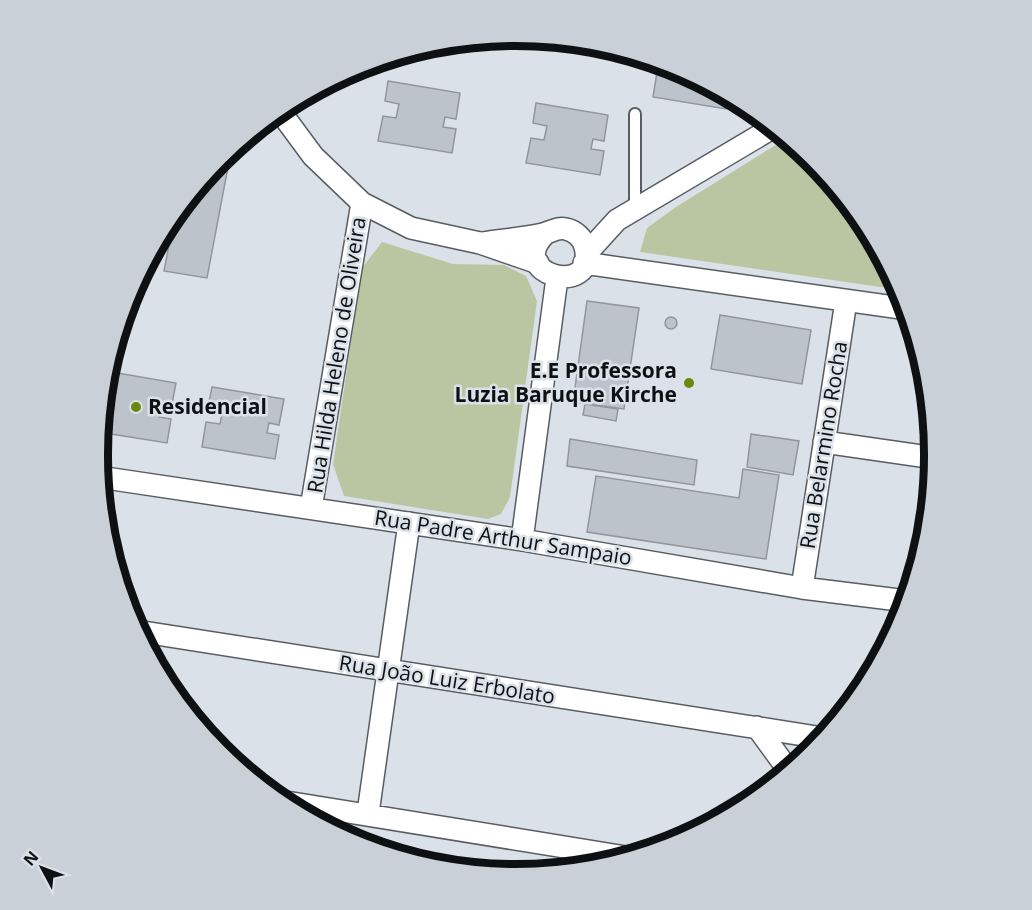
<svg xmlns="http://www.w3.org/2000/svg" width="1032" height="910" viewBox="0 0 1032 910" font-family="'Open Sans',sans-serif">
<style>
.green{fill:#bac6a2}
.building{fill:#bdc3ca;stroke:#90969c;stroke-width:1.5}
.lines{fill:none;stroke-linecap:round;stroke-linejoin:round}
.lane-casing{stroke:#575d63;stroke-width:14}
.street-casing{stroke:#575d63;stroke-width:24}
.lane{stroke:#fff;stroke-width:10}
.street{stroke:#fff;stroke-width:21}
.poi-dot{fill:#688909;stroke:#dae1e8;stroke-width:2}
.labels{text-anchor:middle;stroke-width:5;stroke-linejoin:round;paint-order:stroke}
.street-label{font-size:21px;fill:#0e1113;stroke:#dae1e8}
.poi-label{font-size:21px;font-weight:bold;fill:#0e1113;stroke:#dae1e8;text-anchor:end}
.rim{fill:none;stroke:#0e1113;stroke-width:8}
</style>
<rect width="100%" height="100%" fill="#dae1e8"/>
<path class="green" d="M787 138 813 159 865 222 901 290 640 252 647 228 676 207Z
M382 242 453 264 504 265 526 276 537 301 510 497 501 514 488 519 344 496 333 464 362 268Z"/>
<path class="building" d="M672 67 729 96 726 109 653 97 657 72 671 74Z
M388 81 460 93 456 119 445 117 443 127 456 129 452 153 378 141 383 116 396 118 399 104 385 101Z
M536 103 608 115 604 141 593 139 591 149 604 151 600 175 526 163 531 138 544 140 547 126 533 123Z
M215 165 228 167 207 278 164 271 175 214Z
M175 214 171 232 163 231 168 222Z
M158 240 153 269 144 267Z
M587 301 639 308 624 409 573 402Z
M720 315 811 330 802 384 711 369Z
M665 323a6 6 0 1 1 12 0a6 6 0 1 1-12 0Z
M106 371 176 383 171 409 160 407 159 417 171 419 167 443 99 432 102 406 112 408 114 393 103 392Z
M212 387 284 399 279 425 269 423 267 433 279 435 275 459 202 447 206 422 220 424 223 410 208 407Z
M585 404 618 409 616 421 583 415Z
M751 434 799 441 793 475 747 467Z
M570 439 697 460 694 485 567 466Z
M743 469 779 475 766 559 587 532 596 476 739 498Z"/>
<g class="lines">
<g class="lane-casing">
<path id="lane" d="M635 114V208"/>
</g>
<g class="street-casing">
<path id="street" d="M279 110 313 156 362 203 411 228 480 243 538 263
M483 243C503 240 524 238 543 234 551 232 557 227 566 229 575 231 583 238 585 247 599 299 502 275 546 233
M586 254 617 220 774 127
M584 263 908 309
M824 442 935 458
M99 477 522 540 802 588 907 601
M311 508 362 203
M522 540 557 278
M802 588 846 301
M137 631 823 738
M757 727 789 771
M280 801 626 857
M368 813 409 523
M717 820 759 795"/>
</g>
<use href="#lane" class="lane"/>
<use href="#street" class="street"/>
</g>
<g class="poi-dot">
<circle cx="689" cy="383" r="6"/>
<circle cx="136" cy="407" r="6"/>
</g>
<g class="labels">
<g class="street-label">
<text transform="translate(337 355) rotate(-81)" y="7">Rua Hilda Heleno de Oliveira</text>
<text transform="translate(824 445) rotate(-81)" y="7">Rua Belarmino Rocha</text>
<text transform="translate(503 538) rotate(9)" y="7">Rua Padre Arthur Sampaio</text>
<text transform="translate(447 680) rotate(9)" y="7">Rua João Luiz Erbolato</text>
</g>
<g class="poi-label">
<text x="677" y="378">E.E Professora<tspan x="677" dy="24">Luzia Baruque Kirche</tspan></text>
<text x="148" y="414" text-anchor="start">Residencial</text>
</g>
</g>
<path d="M0 0H1032V910H0ZM516 46H516A408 408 0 0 1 924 454V456A408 408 0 0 1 516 864H516A408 408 0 0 1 108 456V454A408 408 0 0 1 516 46Z" fill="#cad0d7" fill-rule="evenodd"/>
<path class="rim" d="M516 46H516A408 408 0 0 1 924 454V456A408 408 0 0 1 516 864H516A408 408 0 0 1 108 456V454A408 408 0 0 1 516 46Z"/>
<g transform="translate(42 868) rotate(311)" stroke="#dae1e8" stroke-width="4.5" paint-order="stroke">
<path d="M0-4.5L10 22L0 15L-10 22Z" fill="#0e1113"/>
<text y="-9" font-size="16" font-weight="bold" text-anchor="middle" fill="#0e1113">N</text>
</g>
</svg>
